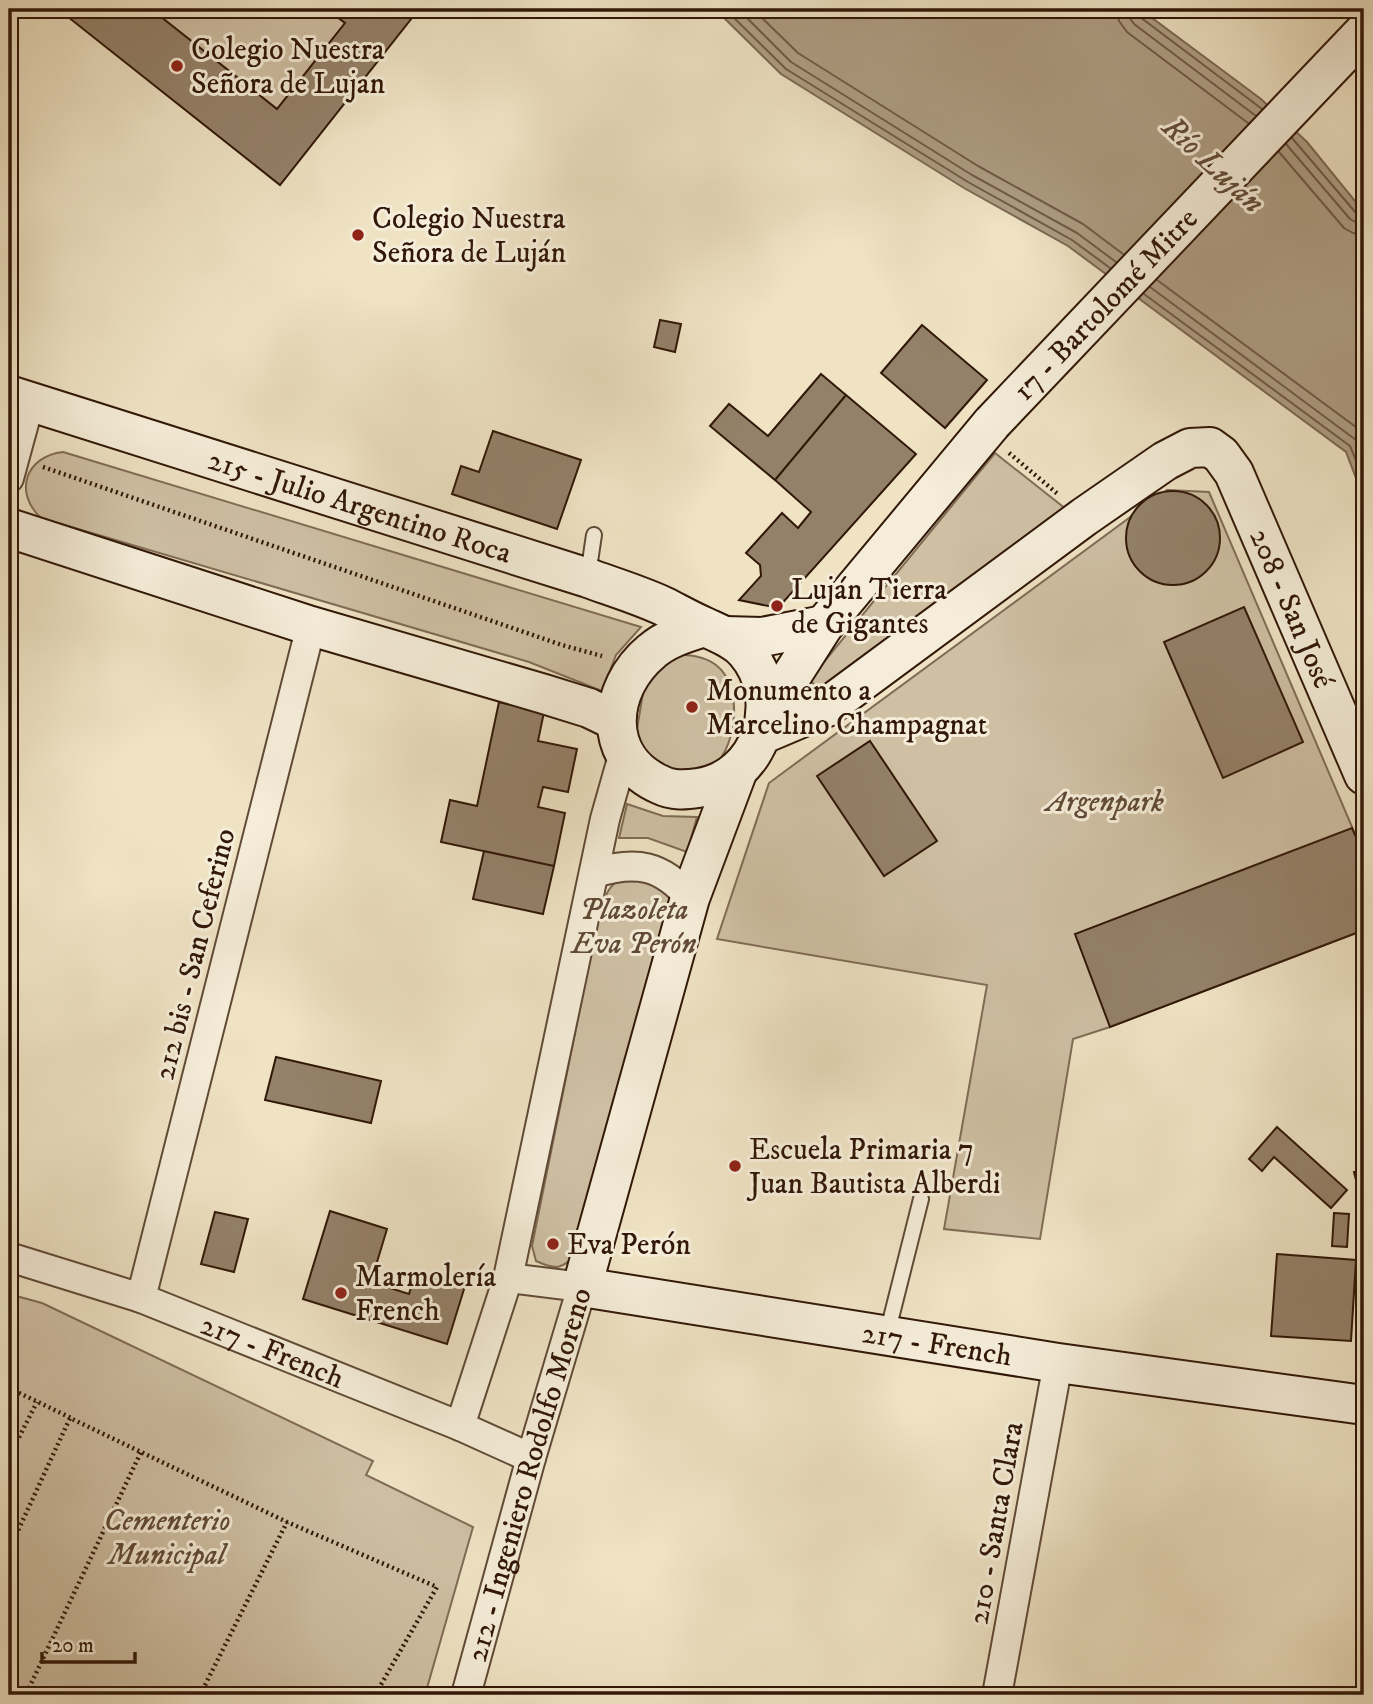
<svg xmlns="http://www.w3.org/2000/svg" width="1373" height="1704" viewBox="0 0 1373 1704" font-family="'IM FELL DW Pica',serif">
<style>
.green{fill:#cfc0a4;stroke:#806c56;stroke-width:2}
.water{fill:#ae9e84;stroke:#7c6852;stroke-width:2}
.lines{fill:none;stroke-linecap:round;stroke-linejoin:round}
.shore{stroke:#705a46;stroke-width:2}
.building{fill:#948169;stroke:#311707;stroke-width:2}
.lane-casing{stroke:#604a36;stroke-width:18}
.street-casing{stroke:#604a36;stroke-width:32}
.secondary-casing{stroke:#311707;stroke-width:42}
.path{stroke:#311707;stroke-width:4.5;stroke-dasharray:2 3.5;stroke-linecap:butt}
.lane{stroke:#f5edd9;stroke-width:14}
.street{stroke:#f5edd9;stroke-width:28}
.secondary{stroke:#f5edd9;stroke-width:38}
.secondary-bridge-casing{stroke:#311707;stroke-width:42;stroke-linecap:butt}
.secondary-bridge{stroke:#f5edd9;stroke-width:38}
.poi-dot{fill:#8f2418;stroke:#f5edd9;stroke-width:2.5}
.labels{text-anchor:middle;stroke-width:6;stroke-linejoin:round;paint-order:stroke}
.poi-label{font-size:30px;fill:#311707;stroke:#f5edd9;text-anchor:start}
.street-label{font-size:30px;fill:#311707;stroke:#f5edd9}
.park-label{font-size:30px;font-style:italic;fill:#604a36;stroke:#f5edd9}
.water-label{font-size:32px;font-style:italic;fill:#634d39;stroke:#f5edd9}
</style>
<rect width="100%" height="100%" fill="#efe3c4"/>
<filter id="stains"><feTurbulence type="fractalNoise" baseFrequency=".00286" numOctaves="4"/><feColorMatrix values="0 0 0 0 .2 0 0 0 0 .09 0 0 0 0 .02 0 0 0 .5 -.17"/></filter>
<radialGradient id="worn" r=".72"><stop offset=".6" stop-color="#630" stop-opacity="0"/><stop offset="1" stop-color="#630" stop-opacity=".3"/></radialGradient>
<path class="green" d="M151 9H327L345 23 277 109Z
M63 452 641 627 616 655 602 691 529 662 41 518C13 492 26 456 63 452Z
M995 453 1071 513 819 691 810 679Z
M1167 490 1209 492 1364 855V930L1110 1027 1073 1039 1040 1239 944 1229 987 985 717 939 769 783Z
M675 654C689 655 704 656 716 665 745 687 737 754 707 772 697 778 677 777 664 778L640 746 637 729 644 687 657 664Z
M627 804 663 816 697 817 687 852 648 838H619Z
M624 877 661 885 675 902 577 1253C562 1270 556 1270 536 1261L532 1246 599 914C605 898 607 885 624 877Z
M9 1294 42 1303 373 1461 366 1475 473 1527 425 1695H9Z"/>
<path class="water" d="M715 9H1140L1261 99 1307 142 1364 212V499L1346 452 1068 246 964 188 781 74Z"/>
<g class="lines">
<path class="shore" d="M725 9 786 69 968 182 1072 240 1110 268
M738 9 791 62 972 175 1077 233 1116 262
M753 9 798 53 978 166 1083 224 1123 254
M1117 9 1119 21 1127 32 1248 123
M1128 9 1129 17 1134 24 1256 116
M1137 9 1140 17 1262 109
M1292 138 1356 213 1364 215
M1286 144 1350 219 1357 223 1364 224
M1279 152 1344 228 1353 233 1364 235
M1157 280 1364 433
M1150 287 1356 440 1364 455
M1144 294 1350 446 1364 479"/>
</g>
<path class="building" d="M58 9H151L277 109 345 23 327 9H419L280 185Z
M660 320 681 324 675 352 654 347Z
M922 325 987 380 945 428 881 373Z
M821 374 846 395 775 480 710 426 729 404 768 436Z
M846 395 916 454 778 608 739 600 761 576 760 565 746 553 782 513 798 528 811 512 775 480Z
M493 431 581 460 557 529 452 494 461 466 479 472Z
M1126 538a47 47 0 1 1 94 0a47 47 0 1 1-94 0Z
M1244 607 1303 742 1223 778 1164 642Z
M499 702 544 712 538 741 577 749 568 792 543 787 538 807 565 813 554 866 441 842 450 800 477 806Z
M870 741 937 841 884 876 817 776Z
M1352 828 1364 855V930L1110 1027 1075 934Z
M484 851 554 866 543 914 473 899Z
M276 1057 381 1081 371 1123 265 1100Z
M1277 1127 1347 1190 1331 1208 1274 1157 1262 1171 1249 1159Z
M1364 1170V1194L1360 1196 1354 1172Z
M330 1211 387 1229 371 1282 409 1294 416 1271 465 1286 447 1344 303 1299Z
M215 1212 248 1219 234 1272 201 1264Z
M1334 1213 1349 1214 1347 1247 1332 1246Z
M1277 1254 1356 1260 1351 1341 1271 1336Z"/>
<g class="lines">
<g class="lane-casing">
<path id="lane" d="M588 575 594 535
M887 1334 921 1199"/>
</g>
<g class="street-casing">
<g id="street">
<path d="M9 478 30 401"/>
<path d="M595 873C636 860 662 865 690 898"/>
<path id="s1" d="M9 1257 141 1298 460 1426 531 1458"/>
<path d="M141 1298 311 626"/>
<path d="M460 1426 508 1278 605 819 624 752"/>
<path id="s2" d="M466 1695 531 1458 582 1287 508 1278"/>
<path d="M997 1695 1058 1363"/>
</g>
</g>
<g class="secondary-casing">
<g id="secondary">
<path id="s3" d="M9 395 588 578C613 587 639 595 663 606 677 613 691 621 705 627 720 634 736 640 746 652 786 698 762 779 698 788 685 790 673 791 661 785 601 759 606 689 652 651 667 638 686 633 704 627"/>
<path d="M9 528 311 626 544 694 589 708 616 721"/>
<path d="M725 636 762 637 824 625"/>
<path d="M766 716 824 625 992 423"/>
<path id="s4" d="M761 735 827 707 1084 517 1165 461 1190 448 1210 447 1221 455 1234 473 1364 775"/>
<path id="s5" d="M738 770 690 898 582 1287 1058 1363 1364 1405"/>
</g>
</g>
<path class="path" d="M1009 453 1059 495
M43 467 562 645 602 656
M9 1388 71 1418
M9 1457 37 1402
M9 1550 70 1418 287 1522 437 1587 375 1695
M29 1688 141 1452
M200 1695 287 1522"/>
<use href="#lane" class="lane"/>
<use href="#street" class="street"/>
<use href="#secondary" class="secondary"/>
<g class="secondary-bridge-casing">
<g id="secondary-bridge">
<path id="s6" d="M992 423 1364 32"/>
</g>
</g>
<use href="#secondary-bridge" class="secondary-bridge"/>
</g>
<g class="poi-dot">
<circle cx="177" cy="66" r="7"/>
<circle cx="358" cy="235" r="7"/>
<circle cx="777" cy="606" r="7"/>
<circle cx="692" cy="707" r="7"/>
<circle cx="735" cy="1166" r="7"/>
<circle cx="553" cy="1244" r="7"/>
<circle cx="341" cy="1293" r="7"/>
</g>
<g class="labels">
<g class="poi-label">
<text x="191" y="59">Colegio Nuestra<tspan x="191" dy="34">Señora de Lujan</tspan></text>
<text x="372" y="228">Colegio Nuestra<tspan x="372" dy="34">Señora de Luján</tspan></text>
<text x="791" y="599">Luján Tierra<tspan x="791" dy="34">de Gigantes</tspan></text>
<text x="706" y="700">Monumento a<tspan x="706" dy="34">Marcelino Champagnat</tspan></text>
<text x="749" y="1159">Escuela Primaria 7<tspan x="749" dy="34">Juan Bautista Alberdi</tspan></text>
<text x="567" y="1254">Eva Perón</text>
<text x="355" y="1286">Marmolería<tspan x="355" dy="34">French</tspan></text>
</g>
<g class="street-label">
<text dy="10" stroke="none"><textPath href="#s6" startOffset="164">17 - Bartolomé Mitre</textPath></text>
<text dy="10" stroke="none"><textPath href="#s3" startOffset="368">215 - Julio Argentino Roca</textPath></text>
<text dy="10" stroke="none"><textPath href="#s4" startOffset="721">208 - San José</textPath></text>
<text transform="translate(194 954) rotate(-76)" y="10">212 bis - San Ceferino</text>
<text dy="10" stroke="none"><textPath href="#s5" startOffset="900">217 - French</textPath></text>
<text dy="10" stroke="none"><textPath href="#s1" startOffset="280">217 - French</textPath></text>
<text dy="10" stroke="none"><textPath href="#s2" startOffset="229">212 - Ingeniero Rodolfo Moreno</textPath></text>
<text transform="translate(995 1523) rotate(-80)" y="10">210 - Santa Clara</text>
</g>
<g class="park-label">
<text x="1105" y="811">Argenpark</text>
<text x="634" y="919">Plazoleta<tspan x="634" dy="34">Eva Perón</tspan></text>
<text x="167" y="1530">Cementerio<tspan x="167" dy="34">Municipal</tspan></text>
</g>
<g class="water-label">
<text transform="translate(1214 164) rotate(43)" y="11">Río Luján</text>
</g>
</g>
<rect width="1373" height="1704" fill="none" stroke="#efe3c4" stroke-width="35"/>
<rect x="10" y="10" width="1352" height="1683" fill="none" stroke="#311707" stroke-width="3.5"/>
<rect x="18" y="18" width="1338" height="1669" fill="none" stroke="#311707" stroke-width="2"/>
<path d="M42 1652v10h93v-10" fill="none" stroke="#311707" stroke-width="3.5"/>
<text x="52" y="1652" font-size="21" fill="#311707" stroke="#f5edd9" stroke-width="5" paint-order="stroke">20 m</text>
<rect width="100%" height="100%" filter="url(#stains)"/>
<rect width="100%" height="100%" fill="url(#worn)"/>
</svg>
